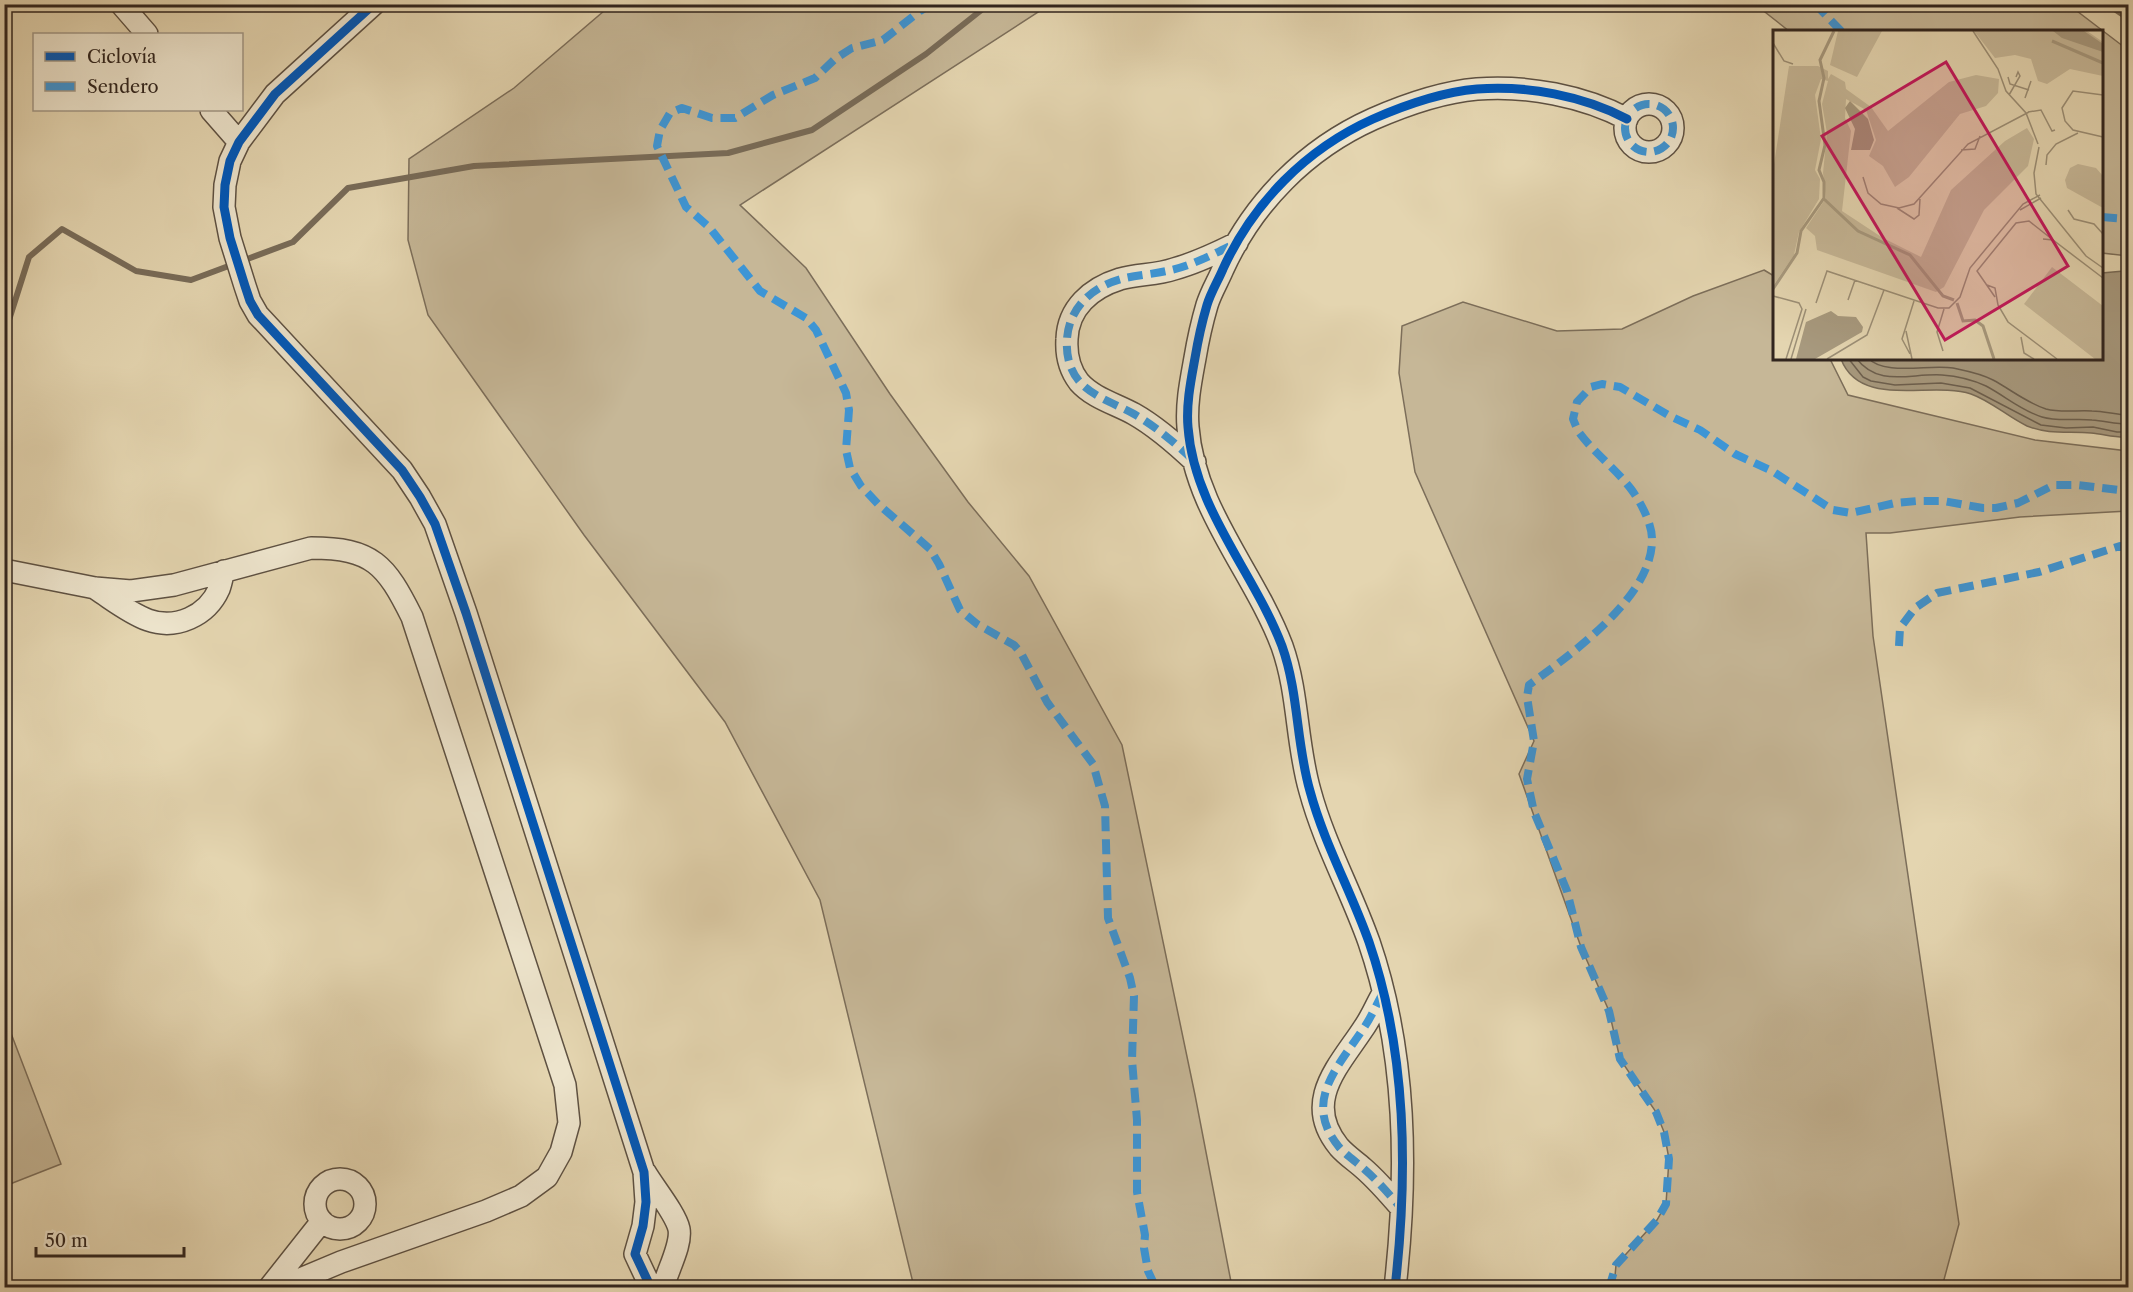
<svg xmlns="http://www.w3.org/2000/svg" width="2133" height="1292" viewBox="0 0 2133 1292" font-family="'Libre Caslon Text',serif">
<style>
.green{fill:#c6b797;stroke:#7c6e5a;stroke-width:1.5}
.water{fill:#a7997e;stroke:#786b58;stroke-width:1.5}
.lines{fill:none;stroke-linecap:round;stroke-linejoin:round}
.shore{stroke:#6c5f4e;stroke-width:1.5}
.stream{stroke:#786b58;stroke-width:6}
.street-casing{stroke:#5e5142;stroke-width:24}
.street{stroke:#ede4cc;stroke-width:21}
.quiet{stroke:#3d95d5;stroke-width:8;stroke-dasharray:15 8;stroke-linecap:butt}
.cycleway-casing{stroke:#ede4cc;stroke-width:13}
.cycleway{stroke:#0057b8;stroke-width:9}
.inset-river{fill:none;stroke:#a7997e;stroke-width:3}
.inset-road{fill:none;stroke:#9c8f76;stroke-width:1.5}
.view{fill:#c2185b;fill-opacity:0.15;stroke:#c2185b;stroke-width:3}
.inset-edge{fill:none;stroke:#31251e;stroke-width:3}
</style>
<rect width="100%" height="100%" fill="#e4d5b0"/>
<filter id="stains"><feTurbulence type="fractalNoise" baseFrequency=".00333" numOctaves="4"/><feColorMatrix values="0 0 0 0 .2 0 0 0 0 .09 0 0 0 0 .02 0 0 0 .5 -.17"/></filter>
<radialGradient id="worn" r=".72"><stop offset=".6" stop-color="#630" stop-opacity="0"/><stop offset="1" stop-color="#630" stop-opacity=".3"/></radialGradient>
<path class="green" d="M611 5H1049L740 205 806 268 890 394 968 502 1029 576 1122 745 1195 1095 1232 1287H914L820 900 725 722 584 535 428 315 408 240 409 159 514 88Z
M1756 5H2069L2128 50V256L2102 253V32L1789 31Z
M1764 270 1774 276V358L1830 359 1848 395 2035 440 2128 451V511L2020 517 1890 533H1866L1873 636 1959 1224 1942 1287H1614L1616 1265 1657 1220 1666 1204 1669 1159 1664 1132 1656 1112 1620 1059 1609 1011 1581 947 1519 774 1534 741 1415 472 1399 373 1402 326 1463 302 1557 331 1622 329 1693 296Z
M4 1015 61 1164 5 1186H4Z"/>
<path class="water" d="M2124 271 2128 272V437C2114 438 2104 434 2091 433 2069 431 2049 435 2027 426 2008 417 1991 401 1971 394 1930 381 1860 409 1841 359L2102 358V273Z"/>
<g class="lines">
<path class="shore" d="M1848 358 1863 377 1871 381 1895 385 1941 383 1970 388 2041 425 2066 428 2093 427 2117 432H2128
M1856 358C1879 388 1910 373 1942 375 1956 376 1973 380 1986 386 2005 396 2022 411 2042 417 2059 422 2075 418 2092 420 2105 421 2116 424 2128 424
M1868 358C1884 376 1930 364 1953 368 1967 371 1980 373 1993 380 2010 389 2027 403 2046 409 2061 413 2077 410 2092 411 2105 411 2116 415 2128 415"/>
<path class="stream" d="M2107 4 2128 18
M4 325 8 323 29 257 62 229 136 271 191 280 293 242 348 188 474 166 728 153 812 130 926 54 989 4"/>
<g class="street-casing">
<path id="street" d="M121 4 147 34
M374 4 275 94 239 142 230 161 225 185 224 207 230 238 245 286 250 301 258 315 402 470 420 497 435 524 466 613 644 1172 646 1202 643 1226 635 1254 651 1288
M1625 128a24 24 0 1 1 48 0a24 24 0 1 1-48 0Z
M211 110 239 142
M1195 462C1176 444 1157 427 1134 414 1116 404 1093 398 1079 382 1069 369 1066 355 1067 339 1068 308 1091 288 1120 279 1138 274 1157 275 1174 269 1196 263 1217 253 1237 243
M4 570 95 588 131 591 174 585 311 548C373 548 386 565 412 617L565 1085 569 1123 561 1152 547 1177 521 1196 486 1211 341 1262 279 1288
M96 589C113 600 129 613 148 620 176 630 207 616 219 589 221 584 222 577 224 571
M1383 993C1376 1005 1371 1018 1363 1029 1338 1067 1302 1102 1339 1147 1346 1155 1355 1161 1363 1168 1377 1180 1389 1194 1401 1208
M645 1172C653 1186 676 1214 679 1229 682 1245 667 1271 663 1288
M315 1204a25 25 0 1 1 50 0a25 25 0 1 1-50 0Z
M269 1288 322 1221
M1395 1288C1408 1173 1407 1053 1369 942 1351 891 1324 843 1310 791 1296 743 1299 694 1282 646 1254 572 1194 509 1188 427 1186 404 1191 380 1195 358 1198 340 1202 322 1207 305 1211 292 1218 281 1223 269 1253 203 1306 149 1373 119 1405 105 1442 92 1477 89 1526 85 1584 96 1627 119"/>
</g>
<use href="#street" class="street"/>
<path class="quiet" d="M932 4 920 11 883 40 852 48 835 59 815 78 773 95 735 118H712L682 108 670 113 660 130 657 146 686 207 709 227 760 291 806 318 816 330 846 393 849 410 846 450 850 468 861 486 878 504 930 549 939 564 960 610 977 624 1014 645 1021 653 1047 702 1093 764 1105 806 1108 918 1130 978 1134 996 1132 1060 1137 1120V1192L1145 1235 1144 1248 1148 1271 1156 1288
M1815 4 1842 32
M1625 128a24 24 0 1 1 48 0a24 24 0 1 1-48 0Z
M2102 217 2128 219
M1192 459C1174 442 1155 426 1134 414 1116 404 1093 397 1079 381 1069 369 1066 354 1067 339 1069 308 1092 287 1121 279 1137 275 1155 274 1171 270 1193 265 1214 254 1234 244
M1899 646 1900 628 1915 608 1937 593 2039 572 2120 546 2128 549
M1383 993C1376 1005 1371 1018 1363 1029 1338 1067 1302 1102 1339 1147 1346 1155 1355 1161 1363 1168 1377 1180 1389 1194 1401 1208
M1609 1288 1616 1265 1657 1220 1666 1204 1669 1159 1664 1132 1656 1112 1620 1059 1609 1011 1581 947 1567 891 1534 812 1527 779 1534 741 1527 697 1529 685C1571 654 1653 597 1652 539 1652 523 1640 501 1631 489 1615 468 1593 452 1578 431L1573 419 1577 402 1591 387 1602 384 1620 387 1670 416 1700 430 1735 454 1772 471 1833 510 1851 513 1895 503 1917 501H1943L1983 508H1996L2018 503 2054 485H2077L2128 491"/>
<g class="cycleway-casing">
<path id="cycleway" d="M374 4 275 94 239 142 230 161 225 185 224 207 230 238 245 286 250 301 258 315 402 470 420 497 435 524 466 613 644 1172 646 1202 643 1226 635 1254 651 1288
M1395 1288C1408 1173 1407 1053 1369 942 1351 891 1324 843 1310 791 1296 743 1299 694 1282 646 1254 572 1194 509 1188 427 1186 404 1191 380 1195 358 1198 340 1202 322 1207 305 1211 292 1218 281 1223 269 1253 203 1306 149 1373 119 1405 105 1442 92 1477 89 1526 85 1584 96 1627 119"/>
</g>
<use href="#cycleway" class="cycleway"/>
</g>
<g transform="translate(1773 30)">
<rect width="330" height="330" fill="#e4d5b0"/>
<path d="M65 1H109L84 47 57 35ZM201 1H314L330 12V46L297 39 274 54 265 51 258 29 242 25 222 28ZM16 36H45L55 41V49L58 44 72 52 73 59 98 77 115 101 176 52 203 45 226 49 225 63 213 76 187 84 136 147 122 157 110 136 96 126 103 110 93 80 73 69 72 88 78 101 69 181 110 208 148 227 178 160 232 111 254 98 261 109 255 136 211 180 171 257 163 262 44 220 42 206 33 198 53 168 50 143 54 103 49 74 55 51 48 49 42 65 48 109 42 140 47 149 46 169 26 202 21 225 0 256V141ZM305 134 323 138 330 146V178L294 158 292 150 297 138ZM279 237 330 276V329H322L251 274Z" fill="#c6b797"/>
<path d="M280 1H311L330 14V22L289 8ZM77 71 95 89 101 110 97 120H78L82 99 72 78ZM58 281 65 286 83 287 90 297 89 302 42 329H23L33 292Z" fill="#a7997e"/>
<path class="inset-river" d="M279 11 330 33M51 169 85 201 137 225 170 266 181 270M0 259 24 223 28 201 51 168V152L46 140 52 115 46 71 51 48 47 30 61 1M184 273 190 291 202 290 210 296 221 329"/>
<path class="inset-road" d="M200 1 225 39 233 61 253 83 265 114M0 13 11 31 20 34M235 47 237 54 256 60M236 65 247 46 245 42 243 47M330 65 300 61 289 78 292 91 300 100 330 107M252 68 258 51M255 82 268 80 279 101 282 100M266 117 261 143 263 164 313 226 330 238M188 120 202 119 207 106M273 135 274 125 283 114 305 103M90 147 95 163 108 174 126 178 141 174 195 114 256 82M124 178 141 189 146 185 147 169M247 180 268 168M295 180 301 189 321 194 330 204M270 209 280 210 330 248M214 255 222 258 225 275 235 292 284 329M0 266 26 273 29 279 13 329M222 267 204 241 243 193 256 191 280 210M75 270 82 250M43 273 54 241 165 278H176L187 267 197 238 250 174 267 165M133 301 139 329M248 307 251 323 261 329M170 321 164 302 171 279M137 324 129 309 141 271M18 329 33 279M54 329 94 305 111 260"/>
<path class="view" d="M173 32 295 236 172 310 49 106Z"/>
<rect width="330" height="330" class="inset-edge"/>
</g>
<rect width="2133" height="1292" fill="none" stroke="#e4d5b0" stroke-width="24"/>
<rect x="6" y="6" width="2121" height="1280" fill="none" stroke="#31251e" stroke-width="3"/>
<rect x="12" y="12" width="2109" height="1268" fill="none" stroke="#31251e" stroke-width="1.5"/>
<rect x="33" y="33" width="210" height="78" fill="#ede4cc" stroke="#a29886" stroke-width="1.5"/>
<rect x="45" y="52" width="30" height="9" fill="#0057b8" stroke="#a29886" stroke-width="1.5"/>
<text x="87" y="63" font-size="18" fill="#31251e">Ciclovía</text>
<rect x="45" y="82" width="30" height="9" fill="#3d95d5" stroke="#a29886" stroke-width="1.5"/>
<text x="87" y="93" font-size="18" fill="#31251e">Sendero</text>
<path d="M36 1247v9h148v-9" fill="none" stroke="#31251e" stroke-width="3"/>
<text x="45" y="1247" font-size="18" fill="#31251e" stroke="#ede4cc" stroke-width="4.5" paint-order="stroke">50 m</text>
<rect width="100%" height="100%" filter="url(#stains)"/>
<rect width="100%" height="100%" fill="url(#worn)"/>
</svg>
